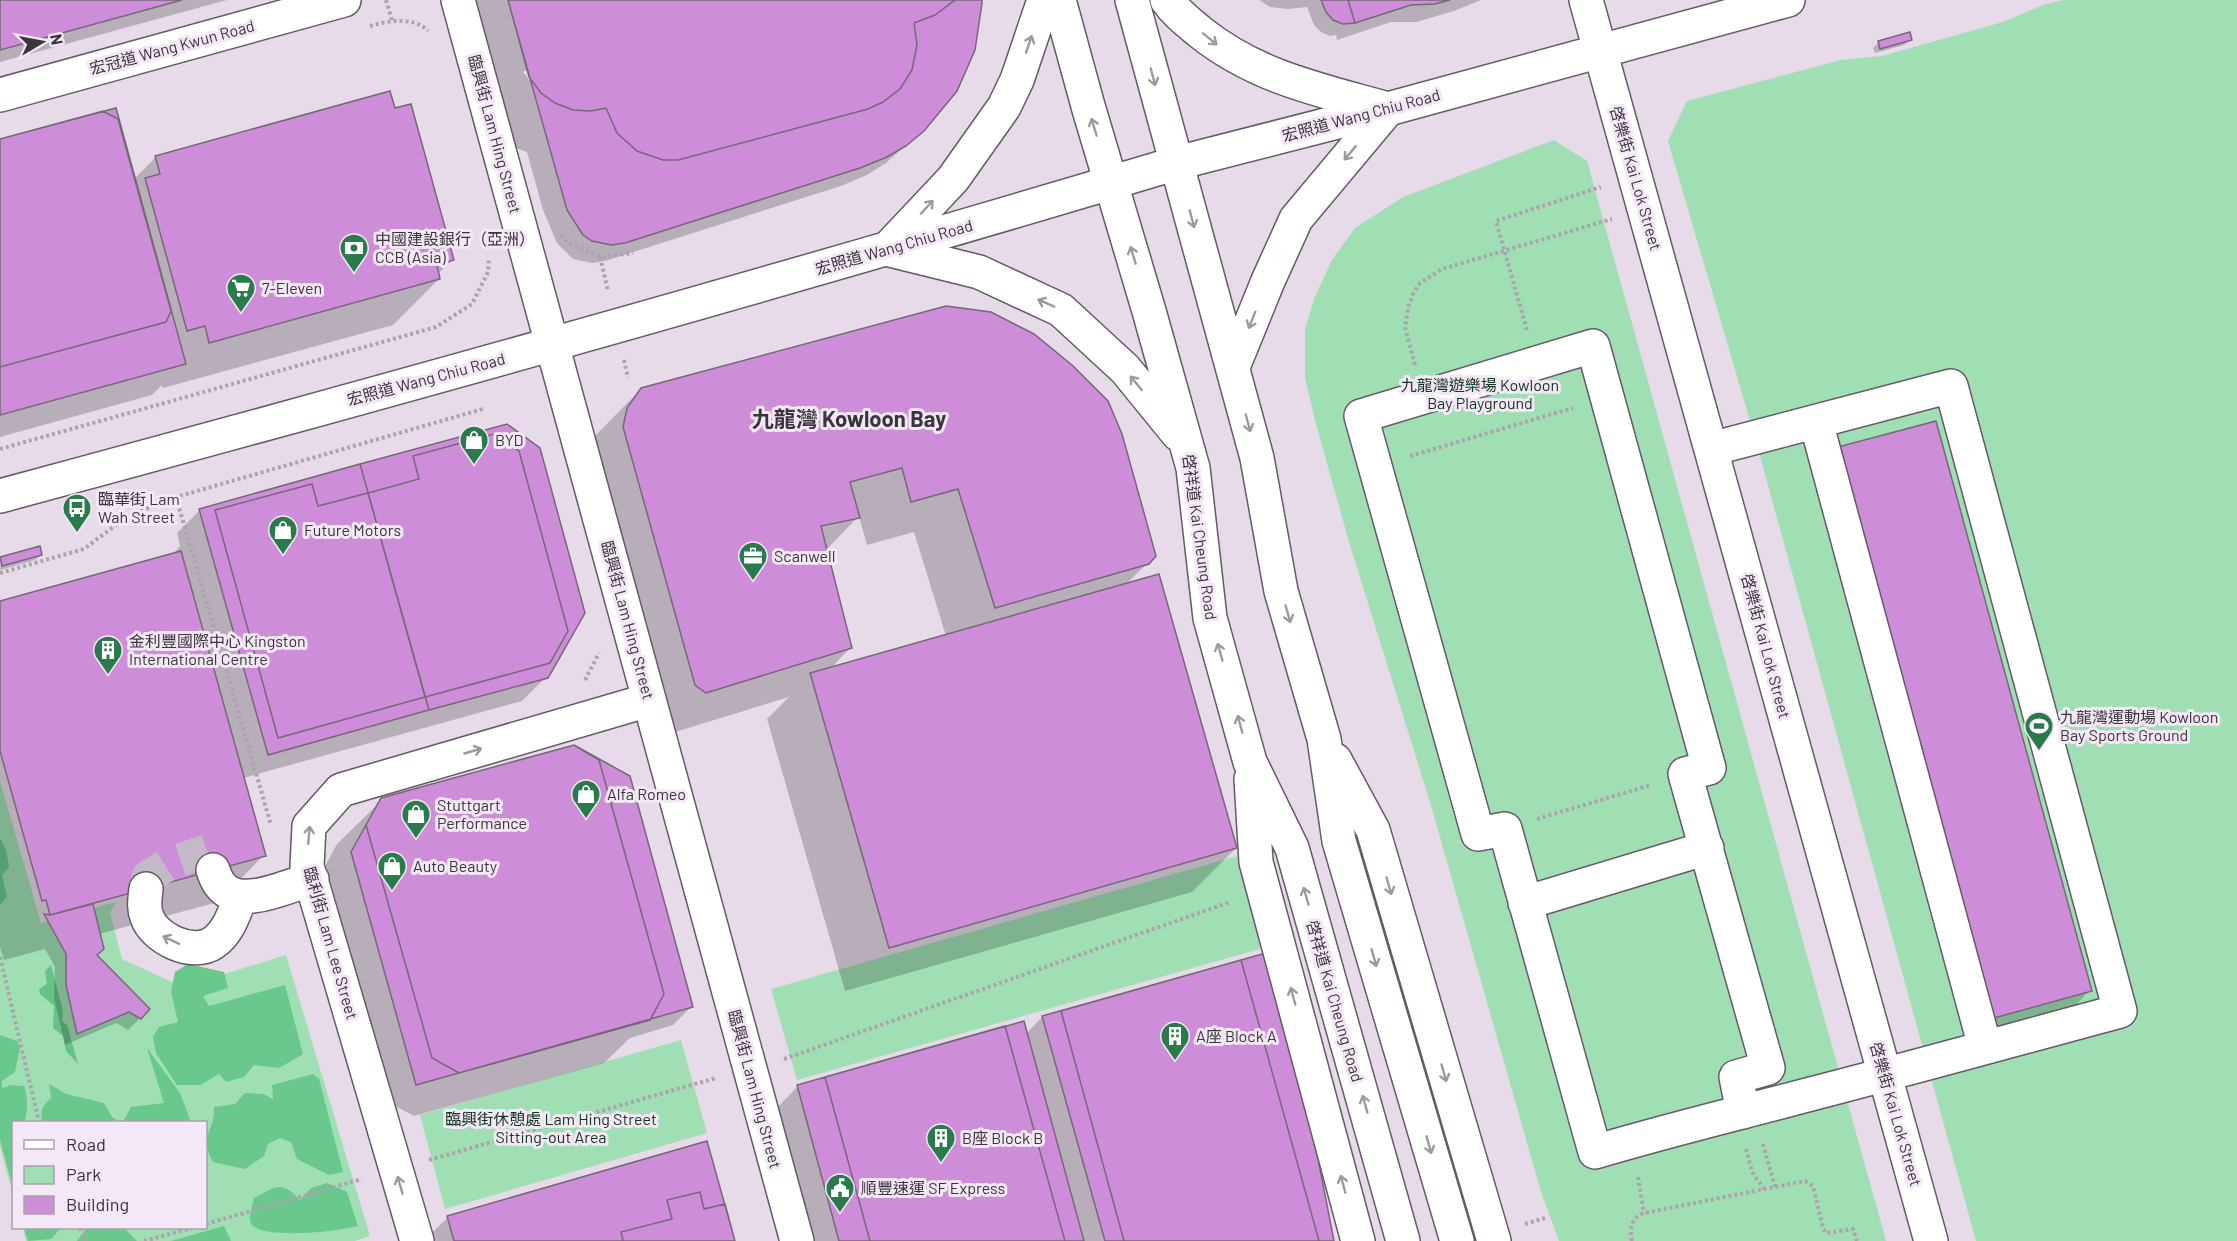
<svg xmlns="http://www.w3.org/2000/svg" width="2237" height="1241" viewBox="0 0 2237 1241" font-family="Barlow,'Noto Sans TC',sans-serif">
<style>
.green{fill:#9fdfb3}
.forest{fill:#6ac88c}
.water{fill:#65c388}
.shadow{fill:#0003;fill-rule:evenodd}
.building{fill:#cd8dd8;stroke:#756977;stroke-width:1.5}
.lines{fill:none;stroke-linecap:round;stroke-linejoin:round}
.minor-tunnel{stroke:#c4b9c6;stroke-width:33;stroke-dasharray:33 16;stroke-linecap:butt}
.minor-casing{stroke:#655a67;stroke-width:36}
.major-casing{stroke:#655a67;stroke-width:36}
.path{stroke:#ada3ae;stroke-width:4;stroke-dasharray:3 3;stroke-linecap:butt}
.minor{stroke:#fff;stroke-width:33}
.major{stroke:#fff;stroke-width:33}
.oneway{stroke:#9c9a9d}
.labels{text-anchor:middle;stroke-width:6;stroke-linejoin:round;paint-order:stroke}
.street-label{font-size:16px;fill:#3a353b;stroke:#f4e7f6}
.poi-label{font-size:16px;fill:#3a353b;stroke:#f4e7f6;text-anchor:start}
.park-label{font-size:16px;fill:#0f371f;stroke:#f4e7f6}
.district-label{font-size:22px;font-weight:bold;fill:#3a353b;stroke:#f4e7f6}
</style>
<rect width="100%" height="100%" fill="#e7dae9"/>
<path class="green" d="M2063 0H2237V1241H1976L1755 438 1668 141 1687 101 1841 60 1882 56 2003 22 2043 5Z
M1554 140 1587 161 1886 1241H1559L1541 1192 1430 802 1349 542 1316 424 1305 378V329L1314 299 1332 260 1355 228 1403 197Z
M0 781 41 923 116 902 110 913 122 959 183 987 286 955 370 1236 355 1241H26L23 1228H206V1122H14L13 1195 0 1147Z
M1237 856 1263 948 797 1080 771 989Z
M681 1040 707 1133 445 1209 420 1115Z"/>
<path class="forest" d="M0 838 6 850 9 867 2 875 7 897 0 905Z
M188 964 224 972 228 988 203 996 209 1006 285 985 303 1054 279 1068 254 1065 244 1077 226 1082 219 1074 200 1085H177L156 1053 153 1037 159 1027 178 1022 171 992 175 972Z
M0 1035 17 1041 20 1047 15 1072 2 1081V1088L11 1085 24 1086C28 1095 28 1114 24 1122H14L13 1188 0 1140Z
M147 1048 180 1093 191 1122H123L131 1107 164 1103Z
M313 1074 319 1079 343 1172 329 1175 297 1159 291 1142 280 1138 268 1144 264 1156 245 1169 213 1162C197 1132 215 1136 214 1107L235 1104 245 1093 263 1094 273 1099 272 1085Z
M49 1084 66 1094 104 1103 112 1117 120 1122H43C39 1112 43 1105 51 1098Z
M327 1183 347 1192 358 1226C336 1232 254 1241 250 1221 249 1214 253 1205 254 1198 277 1186 281 1180 300 1200L311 1188Z
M224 1226 231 1241H171Z
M24 1228H61L51 1239 28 1241Z
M87 1228H124L137 1241H77Z"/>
<path class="water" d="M51 965 63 1011 62 1021 67 1025 78 1064 66 1051 63 1036 53 1028 54 1006 40 994 39 989 47 984 45 971Z"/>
<path class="shadow" d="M0 0H227L0 62Z
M452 0H980L923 130 886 163 867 175 841 186 605 261 592 263 573 259 557 243 543 210 527 152 511 146ZM526 70 540 88 533 84 523 72Z
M1259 0H1481L1454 11 1416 22H1391L1337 40 1336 35 1330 36 1321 32 1314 25 1307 7 1288 9 1270 7Z
M1910 40 1904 45 1875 53 1873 48 1879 42Z
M0 141 133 180 156 157 452 260 438 274 439 279 393 325 163 388 162 385 152 395 0 437Z
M946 308 1155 556 1126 584 1236 848 1192 892 845 991 767 719 789 697 662 736 583 454 597 434 641 389ZM859 516 867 545 914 532 946 636 829 670 851 647 826 550Z
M1815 472 2090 990 2067 1014 1970 1041Z
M200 510 546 677 522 701 243 778 264 855 218 902 99 934 96 955 140 1018 128 1030 116 1023 65 1045 54 998 55 967 45 949 4 960 0 947V603L172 555 180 546 177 533Z
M41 555 35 560 0 570 1 558Z
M382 800 691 1007 673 1025 630 1038 604 1063 414 1116 388 1102 323 870 337 844Z
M1042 1017 1333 1241H810L775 1110 798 1086 1026 1034Z
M448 1217 733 1241H431L430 1235Z"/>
<path class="building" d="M0 0H182L0 50Z
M508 0H982V3L975 50 957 91 924 131 906 146 887 157 860 168 625 243 611 245 592 241 583 235 567 210Z
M508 0H955L935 15 914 23 917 45 912 70 900 89 883 102 868 109 678 160H663L637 151 617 133 606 108 591 111 573 110 555 103 541 93 529 77Z
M1321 0H1348L1355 23 1343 24 1333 20 1326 12Z
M1348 0H1450L1435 4 1411 5 1355 23Z
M1910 32 1912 40 1880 49 1878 41Z
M390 91 395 108 411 104 454 260 437 265 440 279 209 343 205 326 187 331 145 178 160 174 155 156Z
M116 108 186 364 0 415V139Z
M103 111 118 119 171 311 166 322 0 367V139Z
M946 306 991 312 1034 334 1072 365 1108 401 1122 434 1156 556 1149 564 995 608 958 489 911 502 902 468 850 482 860 518 821 526 852 648 706 693 695 685 623 427 627 408 641 388Z
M1936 421 2092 991 1994 1018 1838 447Z
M507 424 540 448 585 613 548 678 429 710 360 464Z
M494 434 519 451 568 631 550 663 425 697 368 493 419 479 413 456Z
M360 464 429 710 268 755 199 509Z
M312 484 318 506 368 493 425 697 278 738 215 510Z
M40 546 42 555 2 566 0 557Z
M181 551 266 856 50 915 46 900 42 901 0 751V601Z
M1159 574 1237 848 889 948 810 673Z
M574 745 630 776 693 1007 416 1085 351 852 381 798Z
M574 745 599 760 664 994 650 1020 459 1073 432 1058 366 825 381 798Z
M93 904 104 949 97 955 150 1009 141 1019 129 1012 77 1034 66 985V954L44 914 50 915Z
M1266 953 1308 1107 1334 1241H1105L1042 1016Z
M1241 960 1319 1241H1124L1061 1011Z
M1024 1021 1084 1241H839L797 1085Z
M1005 1026 1065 1241H870L825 1077Z
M707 1141 735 1241H454L447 1216Z
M700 1192 704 1209 725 1204 735 1241H623L621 1232 672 1219 667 1200Z"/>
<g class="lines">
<path class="minor-tunnel" d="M146 889 148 877 170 863 207 851"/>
<g class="minor-casing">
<path id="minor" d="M458 0 797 1241
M1586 0 1931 1241
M0 95 344 0
M1177 163 1388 109 1788 0
M1816 422 1985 1047
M1711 449 1951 386 2120 1011C2016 1039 1912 1068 1807 1095 1736 1114 1665 1131 1595 1152L1505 829 1478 834 1361 416 1593 346 1709 768 1685 774 1768 1068 1736 1077 1743 1112
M213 870C215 876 218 883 222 887 242 909 287 886 312 879
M146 889C145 899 143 907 147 917 154 938 192 957 213 943 229 932 234 913 241 896
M1525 903 1707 848
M417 1241 307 866 309 826 341 790 649 700"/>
</g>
<g class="major-casing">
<path id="major" d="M1059 0 1088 106 1149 311 1193 468 1210 618 1250 762 1292 848 1403 1241
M1132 0 1257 458 1281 591 1324 739 1339 841 1457 1241
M1167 0C1176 13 1188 22 1200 32 1256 77 1320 90 1388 109L1296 219 1268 281 1233 367
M888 248 953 179 1004 107 1017 80 1044 0
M886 249 979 272 1061 310 1125 369 1178 434
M0 496C394 390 786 280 1177 163
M1335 760 1373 830 1494 1241
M1251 779 1256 862 1358 1241"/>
</g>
<path class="path" d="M386 0 392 20
M370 26C387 21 414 16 428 31
M561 235 568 243 600 257 633 253
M600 257 608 291
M1527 330 1496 221 1601 187
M624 360 628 378
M1415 365 1405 328 1408 308 1413 294 1420 283 1442 269 1612 219
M0 449 436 327 472 304 488 272 489 258
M1410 456 1573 408
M176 497 271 825
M0 573 84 549 128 516 176 497 483 409
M585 680 599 653
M1537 819 1651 785
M0 957 39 1122
M784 1059 1230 902
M1763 1144 1775 1187
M1746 1149 1752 1172 1764 1189
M429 1160 716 1078
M1638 1177 1644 1213
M206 1224 362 1179
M1525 1224 1545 1218
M80 1228 86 1241
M144 1241 192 1228
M1632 1241C1629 1228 1631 1218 1644 1213L1805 1181 1813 1186 1823 1228 1826 1233 1853 1229 1857 1241"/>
<use href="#minor" class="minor"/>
<use href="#major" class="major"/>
</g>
<defs><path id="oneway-shaft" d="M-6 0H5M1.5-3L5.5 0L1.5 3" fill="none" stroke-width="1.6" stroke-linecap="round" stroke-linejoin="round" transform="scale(1.5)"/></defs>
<g class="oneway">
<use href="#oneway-shaft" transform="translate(1210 39) rotate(39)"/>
<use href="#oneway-shaft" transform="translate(1029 44) rotate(-71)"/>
<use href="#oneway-shaft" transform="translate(1153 77) rotate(75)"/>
<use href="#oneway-shaft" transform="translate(1094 127) rotate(-107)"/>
<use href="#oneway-shaft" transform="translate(1350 153) rotate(130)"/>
<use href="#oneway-shaft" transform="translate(927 207) rotate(-47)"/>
<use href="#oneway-shaft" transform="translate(1192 219) rotate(75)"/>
<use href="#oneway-shaft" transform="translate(1133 255) rotate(-107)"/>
<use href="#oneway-shaft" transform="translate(1046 303) rotate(-156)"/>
<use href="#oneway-shaft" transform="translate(1252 320) rotate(112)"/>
<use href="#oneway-shaft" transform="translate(1136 383) rotate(-129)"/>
<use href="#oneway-shaft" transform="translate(1248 423) rotate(75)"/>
<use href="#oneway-shaft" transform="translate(1288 614) rotate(74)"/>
<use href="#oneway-shaft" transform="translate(1220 652) rotate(-106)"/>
<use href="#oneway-shaft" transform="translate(1240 724) rotate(-105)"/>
<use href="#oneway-shaft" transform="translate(473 751) rotate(-16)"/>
<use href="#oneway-shaft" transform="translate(309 835) rotate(-85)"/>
<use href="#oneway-shaft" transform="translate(1389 886) rotate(74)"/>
<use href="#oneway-shaft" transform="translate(1306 896) rotate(-106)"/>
<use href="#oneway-shaft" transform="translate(171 940) rotate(-155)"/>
<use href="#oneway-shaft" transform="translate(1374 958) rotate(74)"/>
<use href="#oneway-shaft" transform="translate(1293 996) rotate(-105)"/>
<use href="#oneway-shaft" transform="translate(1444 1073) rotate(74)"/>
<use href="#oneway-shaft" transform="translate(1365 1104) rotate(-106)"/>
<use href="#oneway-shaft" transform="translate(1429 1145) rotate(74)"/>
<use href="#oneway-shaft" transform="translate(1343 1184) rotate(-105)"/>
<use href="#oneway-shaft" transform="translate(400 1185) rotate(-106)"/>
</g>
<defs>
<g id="bank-pin" transform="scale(1.5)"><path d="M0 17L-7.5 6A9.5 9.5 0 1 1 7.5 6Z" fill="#2a7b4c" stroke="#f4e7f6"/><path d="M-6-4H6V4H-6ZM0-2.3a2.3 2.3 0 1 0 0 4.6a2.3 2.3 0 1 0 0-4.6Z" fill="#fff"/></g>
<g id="supermarket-pin" transform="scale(1.5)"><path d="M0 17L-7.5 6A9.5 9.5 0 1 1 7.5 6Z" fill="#2a7b4c" stroke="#f4e7f6"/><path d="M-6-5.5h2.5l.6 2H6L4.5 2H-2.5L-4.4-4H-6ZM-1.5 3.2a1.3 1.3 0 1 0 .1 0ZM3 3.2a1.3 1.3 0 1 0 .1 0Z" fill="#fff"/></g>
<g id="shop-pin" transform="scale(1.5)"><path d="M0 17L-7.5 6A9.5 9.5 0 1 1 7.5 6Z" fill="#2a7b4c" stroke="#f4e7f6"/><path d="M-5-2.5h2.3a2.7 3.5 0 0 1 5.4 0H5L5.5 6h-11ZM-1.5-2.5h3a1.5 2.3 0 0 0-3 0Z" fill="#fff"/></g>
<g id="bus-pin" transform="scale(1.5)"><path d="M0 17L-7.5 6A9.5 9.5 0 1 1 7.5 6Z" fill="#2a7b4c" stroke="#f4e7f6"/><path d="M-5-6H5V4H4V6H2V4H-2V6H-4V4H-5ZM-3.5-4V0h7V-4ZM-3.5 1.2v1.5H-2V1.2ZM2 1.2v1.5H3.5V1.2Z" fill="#fff"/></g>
<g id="office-pin" transform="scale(1.5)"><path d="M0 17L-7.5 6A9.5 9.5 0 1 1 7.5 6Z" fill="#2a7b4c" stroke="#f4e7f6"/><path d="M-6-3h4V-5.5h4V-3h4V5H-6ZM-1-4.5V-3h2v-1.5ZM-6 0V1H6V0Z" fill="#fff"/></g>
<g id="building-pin" transform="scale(1.5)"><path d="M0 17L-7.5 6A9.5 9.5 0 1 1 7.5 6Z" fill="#2a7b4c" stroke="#f4e7f6"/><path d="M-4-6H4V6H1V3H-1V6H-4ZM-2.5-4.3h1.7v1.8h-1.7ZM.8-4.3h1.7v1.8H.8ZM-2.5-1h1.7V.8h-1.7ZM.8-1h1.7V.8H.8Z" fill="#fff"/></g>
<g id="stadium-pin" transform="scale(1.5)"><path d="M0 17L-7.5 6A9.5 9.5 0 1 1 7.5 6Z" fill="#2a7b4c" stroke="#f4e7f6"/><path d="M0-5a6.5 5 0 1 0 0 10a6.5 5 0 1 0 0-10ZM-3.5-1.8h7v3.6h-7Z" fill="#fff"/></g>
<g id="civic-pin" transform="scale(1.5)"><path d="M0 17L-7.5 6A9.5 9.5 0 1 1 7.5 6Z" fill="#2a7b4c" stroke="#f4e7f6"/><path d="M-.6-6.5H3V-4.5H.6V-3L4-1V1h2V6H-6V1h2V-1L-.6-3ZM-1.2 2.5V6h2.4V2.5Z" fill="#fff"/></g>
</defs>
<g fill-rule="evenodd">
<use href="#bank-pin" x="354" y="248"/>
<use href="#supermarket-pin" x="241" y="288"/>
<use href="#shop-pin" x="474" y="440"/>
<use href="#bus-pin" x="77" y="508"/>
<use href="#shop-pin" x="283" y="530"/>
<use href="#office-pin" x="753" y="556"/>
<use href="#building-pin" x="108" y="650"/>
<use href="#stadium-pin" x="2039" y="726"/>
<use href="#shop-pin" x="586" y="794"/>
<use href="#shop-pin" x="416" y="814"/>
<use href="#shop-pin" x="392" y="866"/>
<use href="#building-pin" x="1175" y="1036"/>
<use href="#building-pin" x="941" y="1138"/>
<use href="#civic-pin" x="840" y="1188"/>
</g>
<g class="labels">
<g class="street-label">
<text transform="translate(172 47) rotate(-15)" y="6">宏冠道 Wang Kwun Road</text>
<text transform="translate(1361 115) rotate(-15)" y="6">宏照道 Wang Chiu Road</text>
<text transform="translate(495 134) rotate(75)" y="6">臨興街 Lam Hing Street</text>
<text transform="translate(1636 178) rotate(74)" y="6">啓樂街 Kai Lok Street</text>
<text transform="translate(894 247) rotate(-16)" y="6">宏照道 Wang Chiu Road</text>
<text transform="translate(426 379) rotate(-15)" y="6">宏照道 Wang Chiu Road</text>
<text transform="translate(1200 537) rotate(82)" y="6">啓祥道 Kai Cheung Road</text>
<text transform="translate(628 620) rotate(75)" y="6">臨興街 Lam Hing Street</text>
<text transform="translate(1766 646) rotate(75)" y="6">啓樂街 Kai Lok Street</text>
<text transform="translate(331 943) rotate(74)" y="6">臨利街 Lam Lee Street</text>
<text transform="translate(1335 1001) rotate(74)" y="6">啓祥道 Kai Cheung Road</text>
<text transform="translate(755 1089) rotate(75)" y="6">臨興街 Lam Hing Street</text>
<text transform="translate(1896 1114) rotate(74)" y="6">啓樂街 Kai Lok Street</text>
</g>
<g class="poi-label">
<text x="375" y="245">中國建設銀行（亞洲）<tspan x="375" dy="18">CCB (Asia)</tspan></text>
<text x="262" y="294">7-Eleven</text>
<text x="495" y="446">BYD</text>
<text x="98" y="505">臨華街 Lam<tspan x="98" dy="18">Wah Street</tspan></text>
<text x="304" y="536">Future Motors</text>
<text x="774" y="562">Scanwell</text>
<text x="129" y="647">金利豐國際中心 Kingston<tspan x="129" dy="18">International Centre</tspan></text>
<text x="2060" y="723">九龍灣運動場 Kowloon<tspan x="2060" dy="18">Bay Sports Ground</tspan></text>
<text x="607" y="800">Alfa Romeo</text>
<text x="437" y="811">Stuttgart<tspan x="437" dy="18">Performance</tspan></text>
<text x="413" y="872">Auto Beauty</text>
<text x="1196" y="1042">A座 Block A</text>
<text x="962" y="1144">B座 Block B</text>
<text x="861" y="1194">順豐速運 SF Express</text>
</g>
<g class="park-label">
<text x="1480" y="391">九龍灣遊樂場 Kowloon<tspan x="1480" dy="18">Bay Playground</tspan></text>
<text x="551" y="1125">臨興街休憩處 Lam Hing Street<tspan x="551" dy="18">Sitting-out Area</tspan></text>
</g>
<g class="district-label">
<text x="849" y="427">九龍灣 Kowloon Bay</text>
</g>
</g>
<rect x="12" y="1121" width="195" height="108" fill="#f4e7f6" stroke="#aaa0ab" stroke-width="1.5"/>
<rect x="24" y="1140" width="30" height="9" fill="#ffffff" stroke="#aaa0ab" stroke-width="1.5"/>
<text x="66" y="1151" font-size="18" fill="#3a353b">Road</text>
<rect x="24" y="1166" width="30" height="18" fill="#9fdfb3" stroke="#aaa0ab" stroke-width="1.5"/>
<text x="66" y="1181" font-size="18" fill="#3a353b">Park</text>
<rect x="24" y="1196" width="30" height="18" fill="#cd8dd8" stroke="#aaa0ab" stroke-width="1.5"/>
<text x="66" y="1211" font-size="18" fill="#3a353b">Building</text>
<g transform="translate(42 42) rotate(80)" stroke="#f4e7f6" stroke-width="4.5" paint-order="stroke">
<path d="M0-4.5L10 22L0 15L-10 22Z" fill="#3a353b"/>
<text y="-9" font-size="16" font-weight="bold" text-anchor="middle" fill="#3a353b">N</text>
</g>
</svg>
